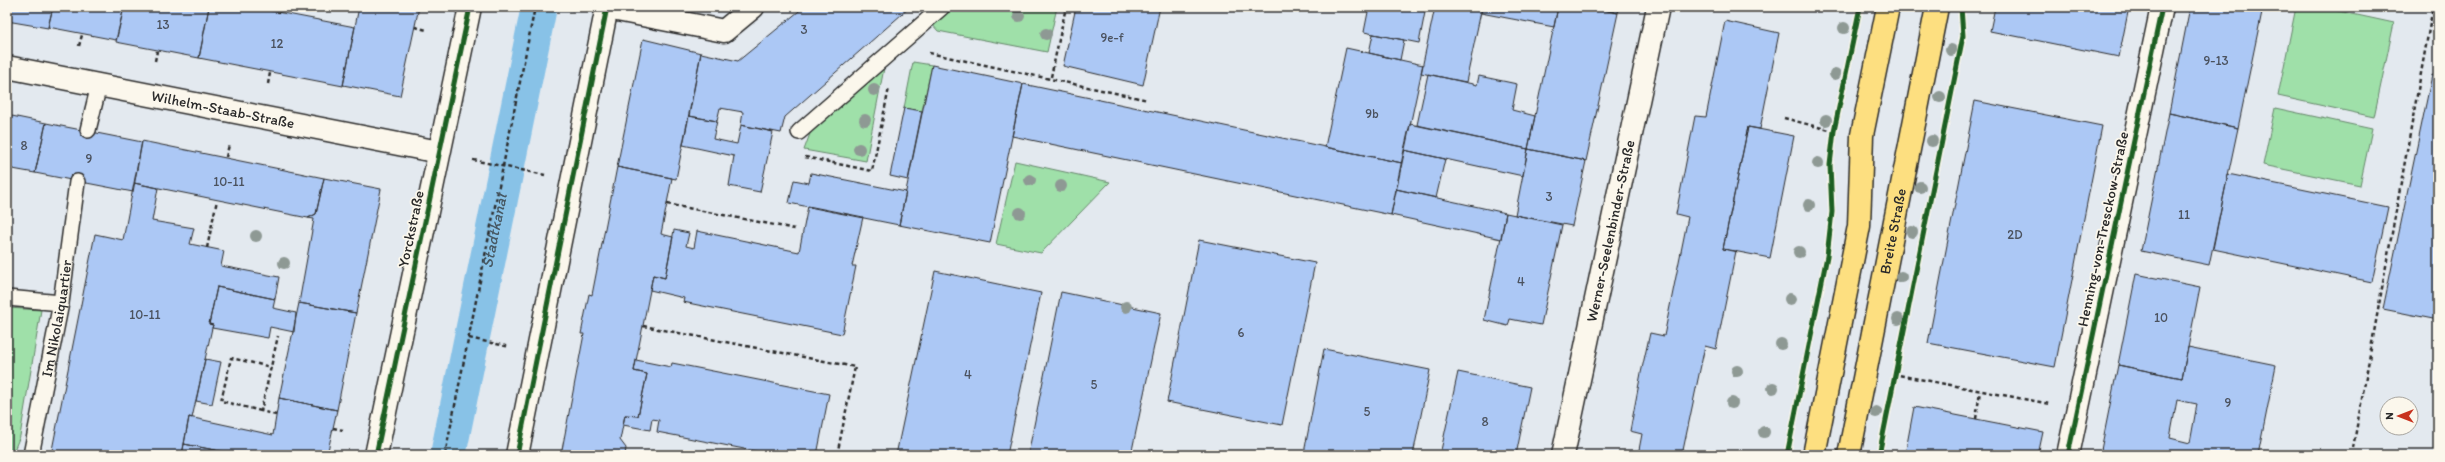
<svg xmlns="http://www.w3.org/2000/svg" width="2445" height="462" viewBox="0 0 2445 462" font-family="Itim,sans-serif">
<style>
.green{fill:#9fe0a9;stroke:#65866a}
.lines{fill:none;stroke-linecap:round;stroke-linejoin:round}
.canal{stroke:#88c2e7;stroke-width:36}
.building{fill:#acc8f5;stroke:#2b2b2b;fill-rule:evenodd}
.service-casing{stroke:#2b2b2b;stroke-width:18}
.minor-casing{stroke:#2b2b2b;stroke-width:25}
.tertiary-casing{stroke:#2b2b2b;stroke-width:25}
.primary-casing{stroke:#2b2b2b;stroke-width:25}
.path{stroke:#2b2b2b;stroke-width:2.5;stroke-dasharray:4 3;stroke-linecap:butt}
.service{stroke:#fbf7ec;stroke-width:15}
.minor{stroke:#fbf7ec;stroke-width:22}
.tertiary{stroke:#fbf7ec;stroke-width:22}
.primary{stroke:#fddf80;stroke-width:22}
.path-bridge{stroke:#2b2b2b;stroke-width:2.5;stroke-dasharray:4 3;stroke-linecap:butt}
.cycleway-casing{stroke:#fbf7ec;stroke-width:8}
.cycleway{stroke:#1b5e20;stroke-width:5}
.tree{fill:#8e9994}
.labels{text-anchor:middle;stroke-width:3.5;stroke-linejoin:round;paint-order:stroke}
.number-label{font-size:13px;fill:#4b525e}
.street-label{font-size:15px;fill:#2b2b2b;stroke:#fbf7ec}
.water-label{font-size:16px;font-style:italic;fill:#475863;stroke:#fbf7ec}
</style>
<rect width="100%" height="100%" fill="#e3e9ef"/>
<filter id="ink" filterUnits="userSpaceOnUse"><feTurbulence type="fractalNoise" baseFrequency=".025" numOctaves="2"/><feDisplacementMap in="SourceGraphic" scale="8" xChannelSelector="R" yChannelSelector="G"/><feConvolveMatrix kernelMatrix="1 2 1 2 8 2 1 2 1" color-interpolation-filters="sRGB"/></filter>
<g filter="url(#ink)">
<path class="green" d="M950 7H1057L1047 52 938 31 931 23Z
M2296 7H2320L2394 23 2374 117 2278 96Z
M913 62 932 65 922 111 904 108Z
M885 63 866 161 804 150 811 131Z
M2275 108 2372 129 2360 185 2263 165Z
M1015 161 1110 182 1041 253 996 244Z
M7 308 41 310 20 436 12 455H7Z"/>
<g class="lines">
<path class="canal" id="s1" d="M448 455 539 7"/>
</g>
<path class="building" d="M7 7H53L48 28 7 21Z
M53 7H124L116 40 48 27Z
M124 7H209L199 58 116 42Z
M209 7H251L355 27 343 86 199 58Z
M359 7H419L400 96 343 85Z
M804 7H910L785 117 781 133 741 125 743 112 720 108 717 121 689 116 701 53 738 61Z
M1076 7H1160L1143 85 1063 66Z
M1369 7H1426L1419 43 1364 32Z
M1435 7H1482L1466 82 1421 73Z
M1482 7H1558L1554 27 1481 13Z
M1558 7H1590L1618 13 1586 161 1528 149Z
M1590 7H1619L1618 13Z
M1995 7H2129L2119 57 1990 31Z
M2190 7H2263L2238 128 2169 113Z
M1725 21 1779 33 1760 129 1748 127 1723 249 1736 251 1716 349 1705 346 1682 455H1638L1642 434 1630 431 1641 373 1650 333 1664 336 1688 217 1676 214 1695 116 1706 117Z
M1373 34 1404 40 1400 60 1369 53Z
M643 39 701 53 676 179 617 167Z
M1346 48 1423 65 1402 163 1325 147Z
M932 65 1023 84 990 243 899 225Z
M1428 74 1477 85 1479 76 1517 84 1512 110 1535 116 1528 149 1417 125Z
M2432 75 2438 77V320L2383 309Z
M1023 84 1402 163 1391 215 1012 136Z
M1975 101 2102 126 2055 367 1928 343Z
M904 108 922 111 908 180 890 176Z
M2169 113 2238 128 2209 265 2141 251Z
M7 115 46 123 35 173 7 168Z
M689 116 717 121 713 139 737 144 741 125 773 132 760 192 729 186 734 156 683 145Z
M46 123 142 142 133 192 35 173Z
M1410 124 1528 149 1523 176 1404 150Z
M1748 127 1794 136 1770 258 1723 249Z
M142 141 324 178 316 214 308 218 134 183Z
M1528 149 1586 161 1572 226 1515 215Z
M1404 150 1445 159 1436 198 1396 189Z
M617 167 672 178 661 234 673 237 665 278 653 275 634 371 647 374 638 416 625 415 620 440 626 448 625 455H561L584 334H581L589 294 592 295Z
M811 173 906 192 899 225 789 203 794 180 809 183Z
M2228 174 2388 207 2372 282 2213 249Z
M324 178 381 189 356 313 299 303 314 219 308 218 316 214Z
M134 183 158 188 152 221 194 228 190 244 224 251 221 266 279 277 275 299 217 287 209 324 213 325 212 328 192 418 189 417 182 455H51L95 234 123 240Z
M1396 189 1506 213 1501 239 1391 215Z
M808 206 863 217 852 266H856L842 334 683 302 684 298 650 290 653 275 665 278 674 230 689 233 686 246 694 248 697 231 799 252Z
M1506 213 1562 225 1541 325 1510 319 1508 326 1484 320Z
M1199 240 1315 263 1282 425 1167 402Z
M935 271 1041 293 1007 455H896Z
M2136 274 2200 287 2182 378 2118 365Z
M217 287 275 299 273 308 296 313 294 332 270 327 268 338 212 328 213 325 209 324Z
M1061 292 1161 313 1131 455H1028Z
M299 303 356 313 337 410 279 398Z
M2188 347 2276 365 2258 455H2100L2118 365 2182 378ZM2177 400 2197 404 2190 443 2170 438Z
M1324 349 1430 370 1413 455H1315L1304 453Z
M205 359 221 362 212 404 196 401Z
M636 360 671 367 672 363 829 394 817 455H775L657 432 659 420 652 419 650 430 623 425 625 415 638 416 647 374 634 371Z
M1458 372 1530 387 1516 455H1440Z
M279 398 337 410 327 455H240L184 444 189 417 273 435Z
M1914 407 2043 432 2038 455H1905Z
M184 444 240 455H182Z"/>
<g class="lines">
<g class="service-casing">
<g id="service">
<path d="M88 130 99 85"/>
<path d="M799 132 942 7"/>
<path d="M7 298 61 303"/>
<path id="s2" d="M31 455 61 303 77 182"/>
</g>
</g>
<g class="minor-casing">
<g id="minor">
<path d="M607 8 724 31 753 7"/>
<path id="s3" d="M7 67 439 152"/>
<path id="s4" d="M1563 455 1658 7"/>
<path d="M2068 455 2162 7"/>
</g>
</g>
<g class="tertiary-casing">
<path id="tertiary" d="M376 455 470 7
M517 455 607 7"/>
</g>
<g class="primary-casing">
<g id="primary">
<path d="M1814 455 1859 226 1862 135 1888 7"/>
<path id="s5" d="M1849 455 1937 7"/>
</g>
</g>
<path class="path" d="M563 7 576 10
M415 27 427 30
M9 32 10 22
M79 46 82 35
M929 53 1148 100
M155 61 157 51
M1051 77 1066 7
M268 84 270 73
M1784 118 1833 131
M226 157 229 145
M805 157 872 171 889 88
M667 204 795 229
M207 248 217 200
M643 326 855 367 837 455
M469 338 510 347
M1893 374 2050 404
M261 411 221 401 231 358 271 367
M276 415 261 411 278 336
M1976 419 1980 391
M333 428 343 430
M2353 448 2433 7
M445 455 535 7"/>
<use href="#service" class="service"/>
<use href="#minor" class="minor"/>
<use href="#tertiary" class="tertiary"/>
<use href="#primary" class="primary"/>
<path class="path-bridge" d="M473 160 545 175"/>
<g class="cycleway-casing">
<path id="cycleway" d="M376 455 470 7
M517 455 607 7
M1787 455 1827 256 1832 212 1830 165 1834 131 1860 7
M1879 455 1963 36 1961 7
M2068 455 2162 7"/>
</g>
<use href="#cycleway" class="cycleway"/>
</g>
<g class="tree">
<circle cx="1019" cy="16" r="6"/>
<circle cx="1844" cy="28" r="6"/>
<circle cx="1046" cy="34" r="6"/>
<circle cx="1951" cy="50" r="6"/>
<circle cx="1835" cy="74" r="6"/>
<circle cx="874" cy="90" r="6"/>
<circle cx="1940" cy="97" r="6"/>
<circle cx="865" cy="120" r="6"/>
<circle cx="1826" cy="120" r="6"/>
<circle cx="1932" cy="141" r="6"/>
<circle cx="859" cy="149" r="6"/>
<circle cx="1818" cy="163" r="6"/>
<circle cx="1030" cy="180" r="6"/>
<circle cx="1061" cy="186" r="6"/>
<circle cx="1920" cy="187" r="6"/>
<circle cx="1809" cy="205" r="6"/>
<circle cx="1020" cy="213" r="6"/>
<circle cx="1912" cy="232" r="6"/>
<circle cx="256" cy="236" r="6"/>
<circle cx="1799" cy="252" r="6"/>
<circle cx="284" cy="263" r="6"/>
<circle cx="1901" cy="277" r="6"/>
<circle cx="1790" cy="299" r="6"/>
<circle cx="1126" cy="307" r="6"/>
<circle cx="1898" cy="319" r="6"/>
<circle cx="1781" cy="344" r="6"/>
<circle cx="1737" cy="371" r="6"/>
<circle cx="1773" cy="388" r="6"/>
<circle cx="1732" cy="403" r="6"/>
<circle cx="1876" cy="412" r="6"/>
<circle cx="1764" cy="432" r="6"/>
</g>
</g>
<g class="labels">
<g class="number-label">
<text x="163" y="29">13</text>
<text x="804" y="34">3</text>
<text x="1112" y="42">9e-f</text>
<text x="277" y="48">12</text>
<text x="2216" y="65">9-13</text>
<text x="1372" y="118">9b</text>
<text x="24" y="150">8</text>
<text x="89" y="163">9</text>
<text x="229" y="186">10-11</text>
<text x="1549" y="201">3</text>
<text x="2184" y="219">11</text>
<text x="2015" y="239">2D</text>
<text x="1521" y="286">4</text>
<text x="145" y="319">10-11</text>
<text x="2161" y="322">10</text>
<text x="1241" y="337">6</text>
<text x="968" y="379">4</text>
<text x="1094" y="389">5</text>
<text x="2228" y="407">9</text>
<text x="1367" y="416">5</text>
<text x="1485" y="426">8</text>
</g>
<g class="street-label">
<text dy="5" stroke="none"><textPath href="#s3" startOffset="220">Wilhelm-Staab-Straße</textPath></text>
<text transform="translate(411 229) rotate(-78)" y="5">Yorckstraße</text>
<text transform="translate(2103 229) rotate(-78)" y="5">Henning-von-Tresckow-Straße</text>
<text dy="5" stroke="none"><textPath href="#s4" startOffset="229">Werner-Seelenbinder-Straße</textPath></text>
<text dy="5" stroke="none"><textPath href="#s5" startOffset="228">Breite Straße</textPath></text>
<text dy="5" stroke="none"><textPath href="#s2" startOffset="139">Im Nikolaiquartier</textPath></text>
</g>
<g class="water-label">
<text dy="6" stroke="none"><textPath href="#s1" startOffset="229">Stadtkanal</textPath></text>
</g>
</g>
<rect width="2445" height="462" fill="none" stroke="#fbf7ec" stroke-width="24"/>
<rect x="12" y="12" width="2421" height="438" fill="none" stroke="#2b2b2b" stroke-width="1.5" filter="url(#ink)"/>
<g transform="translate(2399 416) rotate(270)"><circle r="19" fill="#fbf7ec" stroke="#a8a59f"/>
<path d="M0-3L7 15L0 10L-7 15Z" fill="#c8321e"/>
<text y="-6" font-size="11" font-weight="bold" text-anchor="middle" fill="#2b2b2b">N</text>
</g>
</svg>
